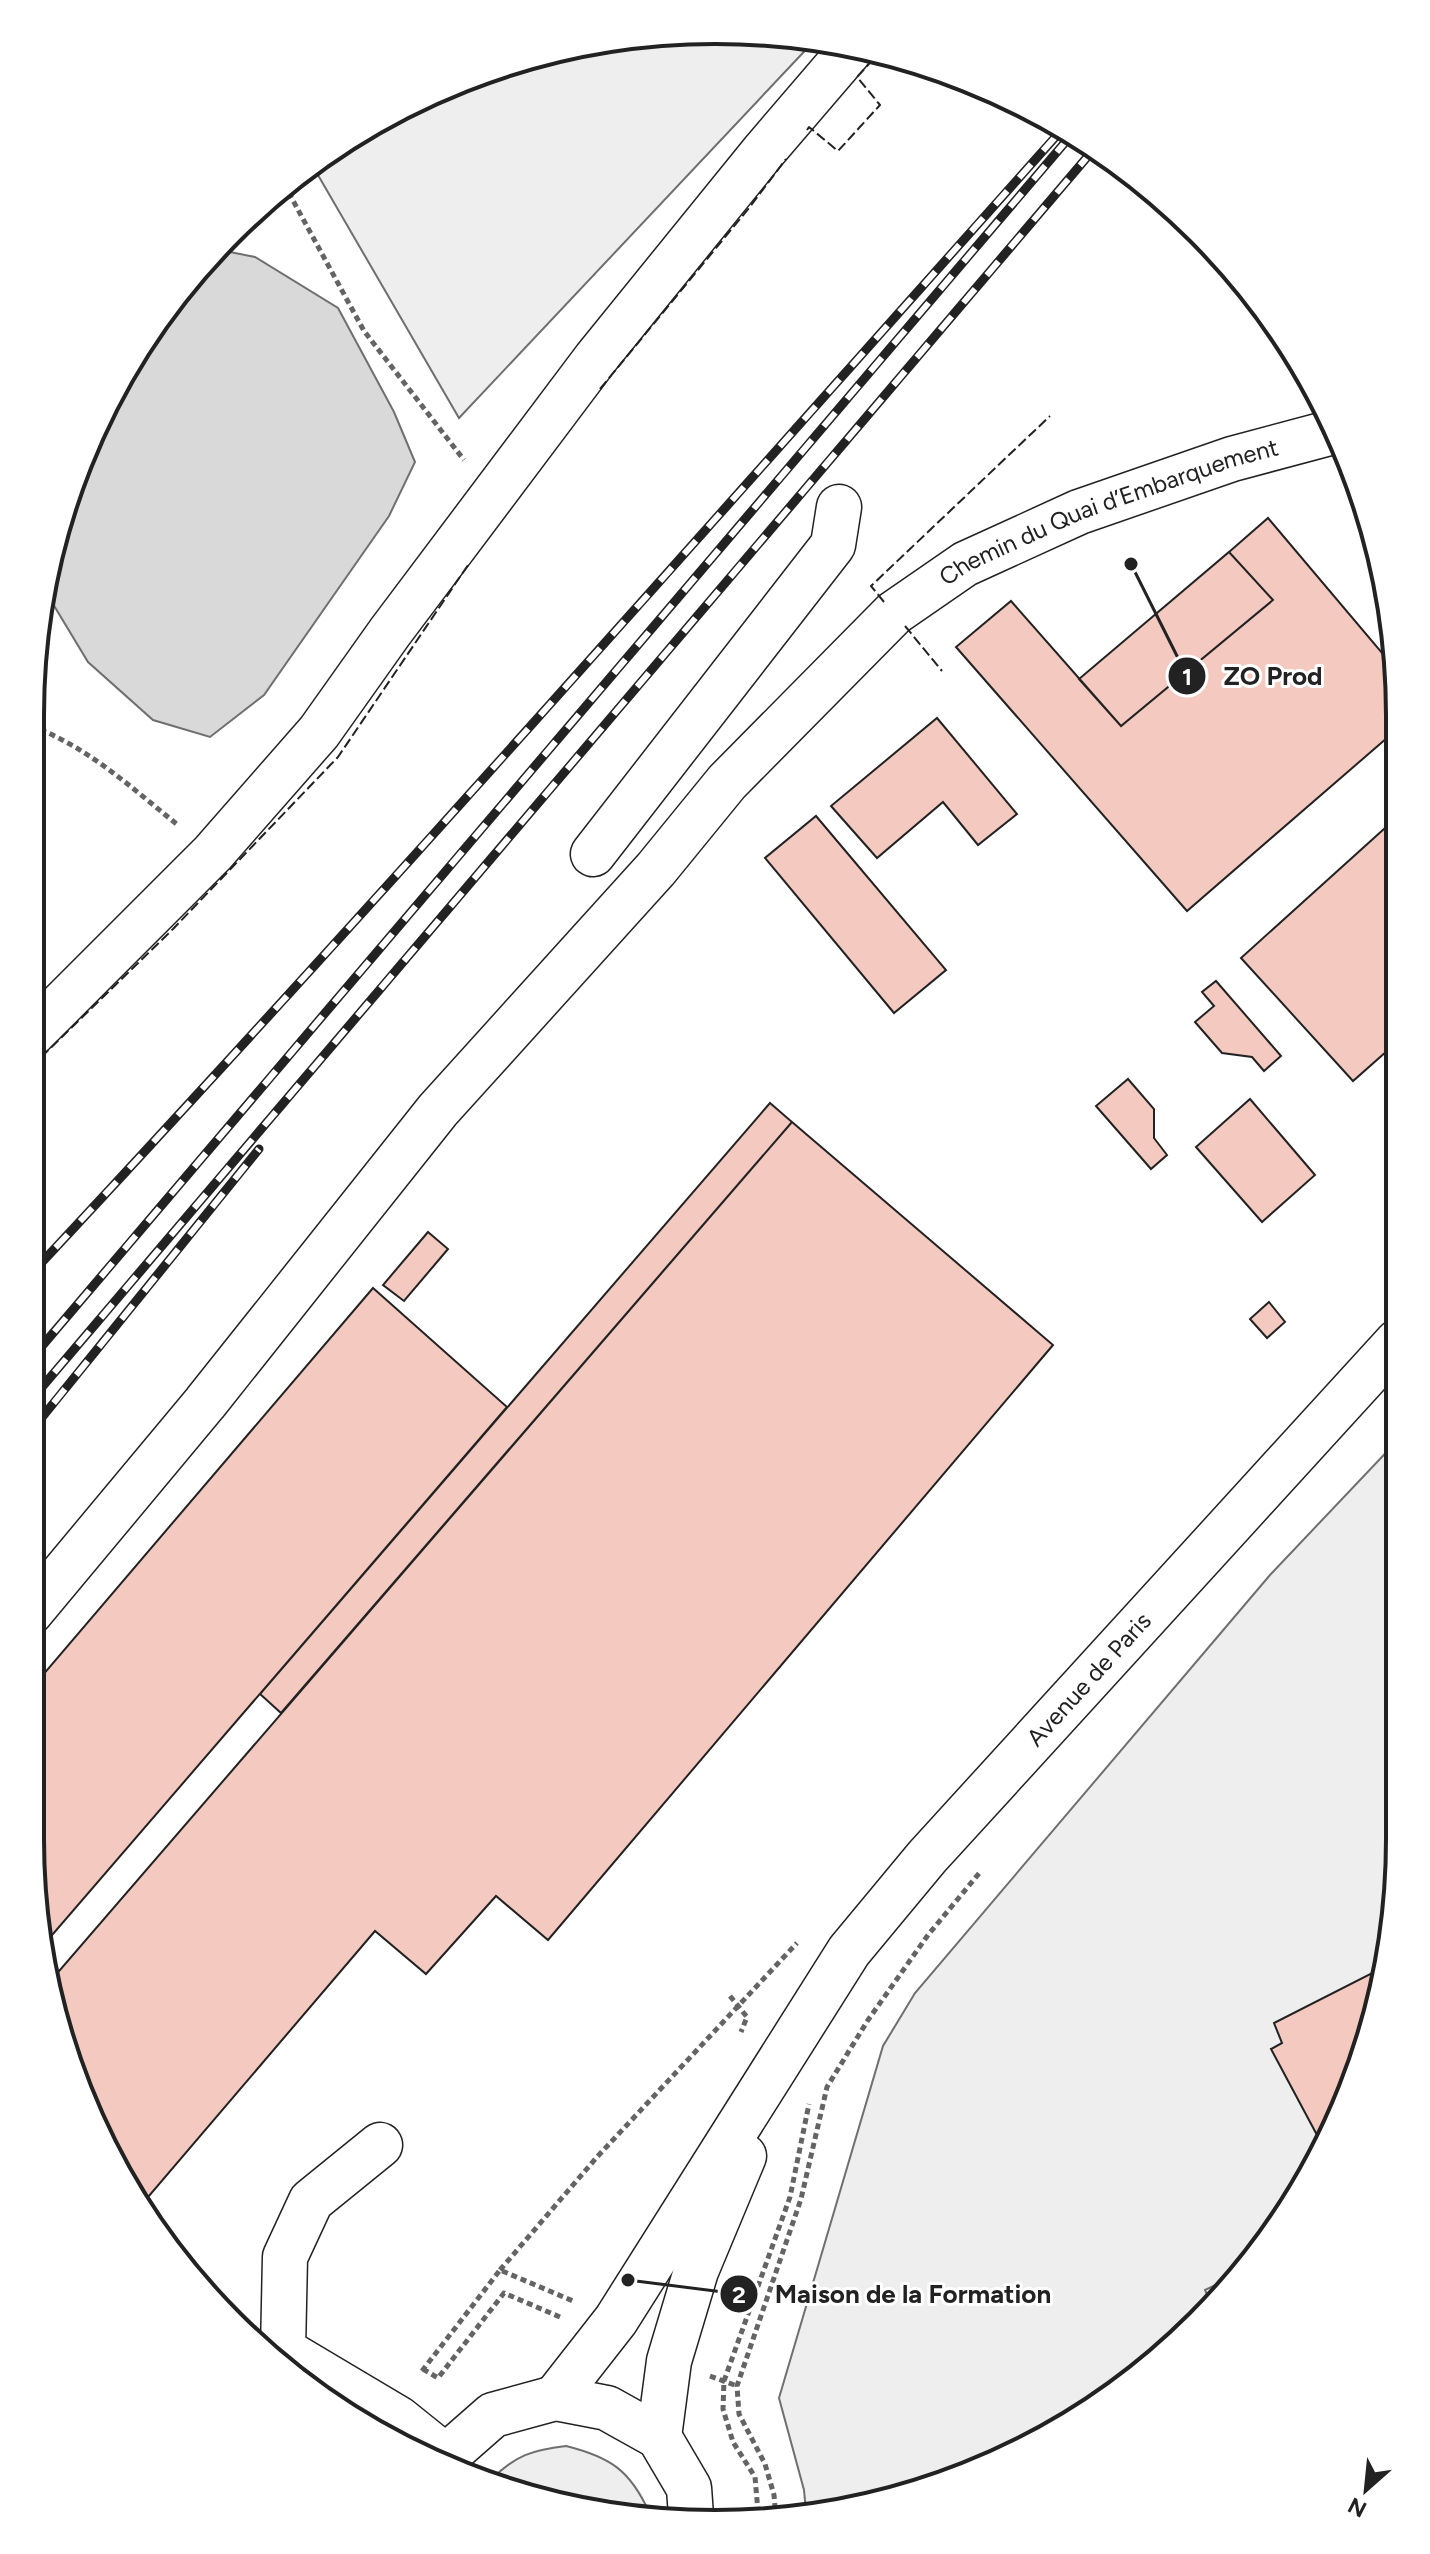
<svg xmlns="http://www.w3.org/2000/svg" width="1430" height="2554" viewBox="0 0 1430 2554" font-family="Figtree,sans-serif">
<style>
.green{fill:#eee;stroke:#6f6f6f;stroke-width:2}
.water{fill:#d9d9d9;stroke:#6f6f6f;stroke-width:2}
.building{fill:#f3c9c0;stroke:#222;stroke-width:2}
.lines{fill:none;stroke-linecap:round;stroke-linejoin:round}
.minor-casing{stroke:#222;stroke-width:47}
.major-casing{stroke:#222;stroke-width:47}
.path{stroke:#646464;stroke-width:5;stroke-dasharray:6 4;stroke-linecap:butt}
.minor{stroke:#fff;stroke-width:44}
.major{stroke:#fff;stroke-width:44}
.rail-casing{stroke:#222;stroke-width:9}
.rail{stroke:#fff;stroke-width:6;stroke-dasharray:18;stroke-linecap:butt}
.fence{stroke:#222;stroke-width:2;stroke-dasharray:10 4;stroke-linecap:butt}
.labels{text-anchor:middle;stroke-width:6;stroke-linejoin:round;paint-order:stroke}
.street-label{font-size:24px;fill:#222;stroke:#fff}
.rim{fill:none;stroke:#222;stroke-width:4}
.leader{fill:none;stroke:#222;stroke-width:3}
.callout-dot{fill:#222;stroke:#fff;stroke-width:3}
.mark-label{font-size:24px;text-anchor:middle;font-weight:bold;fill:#fff}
.callout-label{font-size:26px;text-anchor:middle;font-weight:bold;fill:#222;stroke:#fff;stroke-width:6;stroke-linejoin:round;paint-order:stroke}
</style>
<rect width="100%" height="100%" fill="#fff"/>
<path class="green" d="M671 31 805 36 816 39 459 418 311 163 412 100 538 53Z
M1397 1441 1399 1883 1364 2059 1308 2182 1228 2279 1205 2290 1210 2301 1166 2354 977 2472 806 2512 804 2490 779 2398 883 2046 915 1993 1270 1575Z
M566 2446C610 2457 630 2470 649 2512L537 2501 491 2480C515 2455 533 2450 566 2446Z"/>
<path class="water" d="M215 249 255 257 338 308 394 412 415 462 389 516 264 695 210 737 153 720 88 662 47 594 66 495 122 372 200 263Z"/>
<path class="building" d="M1268 518 1394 667 1395 731 1187 911 956 647 1011 601 1121 726 1273 600 1229 552Z
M1229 552 1273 600 1121 726 1079 679Z
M937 718 1017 814 978 845 943 802 877 858 831 806Z
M816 816 946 970 894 1013 765 858Z
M1395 819 1396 1043 1353 1081 1241 958Z
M1216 981 1281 1056 1264 1071 1252 1057 1222 1053 1195 1022 1214 1006 1202 992Z
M1128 1079 1154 1109V1138L1167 1155 1151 1169 1096 1106Z
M1250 1099 1315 1175 1262 1222 1196 1147Z
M770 1103 792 1122 281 1713 260 1694Z
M792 1122 1053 1345 548 1940 496 1896 426 1974 375 1931 143 2203 66 2059 53 1978Z
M428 1232 448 1249 404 1301 383 1285Z
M373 1288 507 1407 47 1941 30 1839V1690Z
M1269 1302 1285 1322 1267 1338 1250 1319Z
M1382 1968 1364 2059 1331 2131 1317 2135 1271 2049 1282 2043 1274 2023Z"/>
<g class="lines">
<g class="minor-casing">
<g id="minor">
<path d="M593 854 833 545 839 507"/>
<path d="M31 1035 213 853 319 732 390 632 596 358 763 152 853 47"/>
<path id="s1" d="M30 1613 205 1403 438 1110 656 869 727 782 894 613 965 564 1079 512 1232 459 1333 432"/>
<path d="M283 2350 285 2257 311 2201 380 2145"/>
<path d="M283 2350 399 2419 445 2456"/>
</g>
</g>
<g class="major-casing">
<g id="major">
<path id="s2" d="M555 2398 616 2320 849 1951 927 1857 1397 1342"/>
<path d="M659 2437 669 2361 696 2271 744 2156"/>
<path d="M444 2458 493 2415 555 2398 607 2408 659 2437 689 2488 691 2516"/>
</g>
</g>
<path class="path" d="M284 184 364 331 464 460
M31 726C87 746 133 789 179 826
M730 1996 747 2017 741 2032
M500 2270 597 2157 797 1943
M423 2369 438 2378 504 2293 560 2317
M422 2371 500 2270 573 2301
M710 2376 737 2386
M776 2519 774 2495 765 2464 739 2414 737 2386 801 2199 827 2087 868 2020 928 1935 981 1871
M759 2523 755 2477 733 2442 723 2409 724 2381 790 2197 809 2104"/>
<use href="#minor" class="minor"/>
<use href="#major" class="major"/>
<g class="rail-casing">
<path id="rail" d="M31 1274C380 900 718 515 1059 133
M31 1359 1073 133
M31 1400 1094 149
M31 1431 259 1149"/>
</g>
<use href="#rail" class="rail"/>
<path class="fence" d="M807 130 809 127 838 151 880 105 857 77 879 53
M600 389 749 208 786 159
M884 602 871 586 1050 416
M905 626 942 671
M31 1067 173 929 338 757 468 565"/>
</g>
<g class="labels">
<g class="street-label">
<text dy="8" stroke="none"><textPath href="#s1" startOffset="1562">Chemin du Quai d’Embarquement</textPath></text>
<text dy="8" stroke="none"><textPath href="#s2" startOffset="898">Avenue de Paris</textPath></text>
</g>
</g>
<path d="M0 0H1430V2554H0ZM715 44H715A671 671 0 0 1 1386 715V1839A671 671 0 0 1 715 2510H715A671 671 0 0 1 44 1839V715A671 671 0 0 1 715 44Z" fill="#fff" fill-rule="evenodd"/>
<path class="rim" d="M715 44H715A671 671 0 0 1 1386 715V1839A671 671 0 0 1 715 2510H715A671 671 0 0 1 44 1839V715A671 671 0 0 1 715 44Z"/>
<path class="leader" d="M1131 564L1187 676M628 2280L739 2294"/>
<g class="callout-dot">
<circle cx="1131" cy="564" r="8"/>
<circle cx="628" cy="2280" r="8"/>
<circle cx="1187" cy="676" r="20"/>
<circle cx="739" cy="2294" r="20"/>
</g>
<g class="mark-label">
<text x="1187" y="685">1</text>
<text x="739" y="2303">2</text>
</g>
<g class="callout-label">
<text x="1273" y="685">ZO Prod</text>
<text x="913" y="2303">Maison de la Formation</text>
</g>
<g transform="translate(1366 2490) rotate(207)" stroke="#ffffff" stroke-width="6" paint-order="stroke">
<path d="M0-6L14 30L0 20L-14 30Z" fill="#222222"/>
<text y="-12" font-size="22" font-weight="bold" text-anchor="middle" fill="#222222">N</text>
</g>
</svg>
